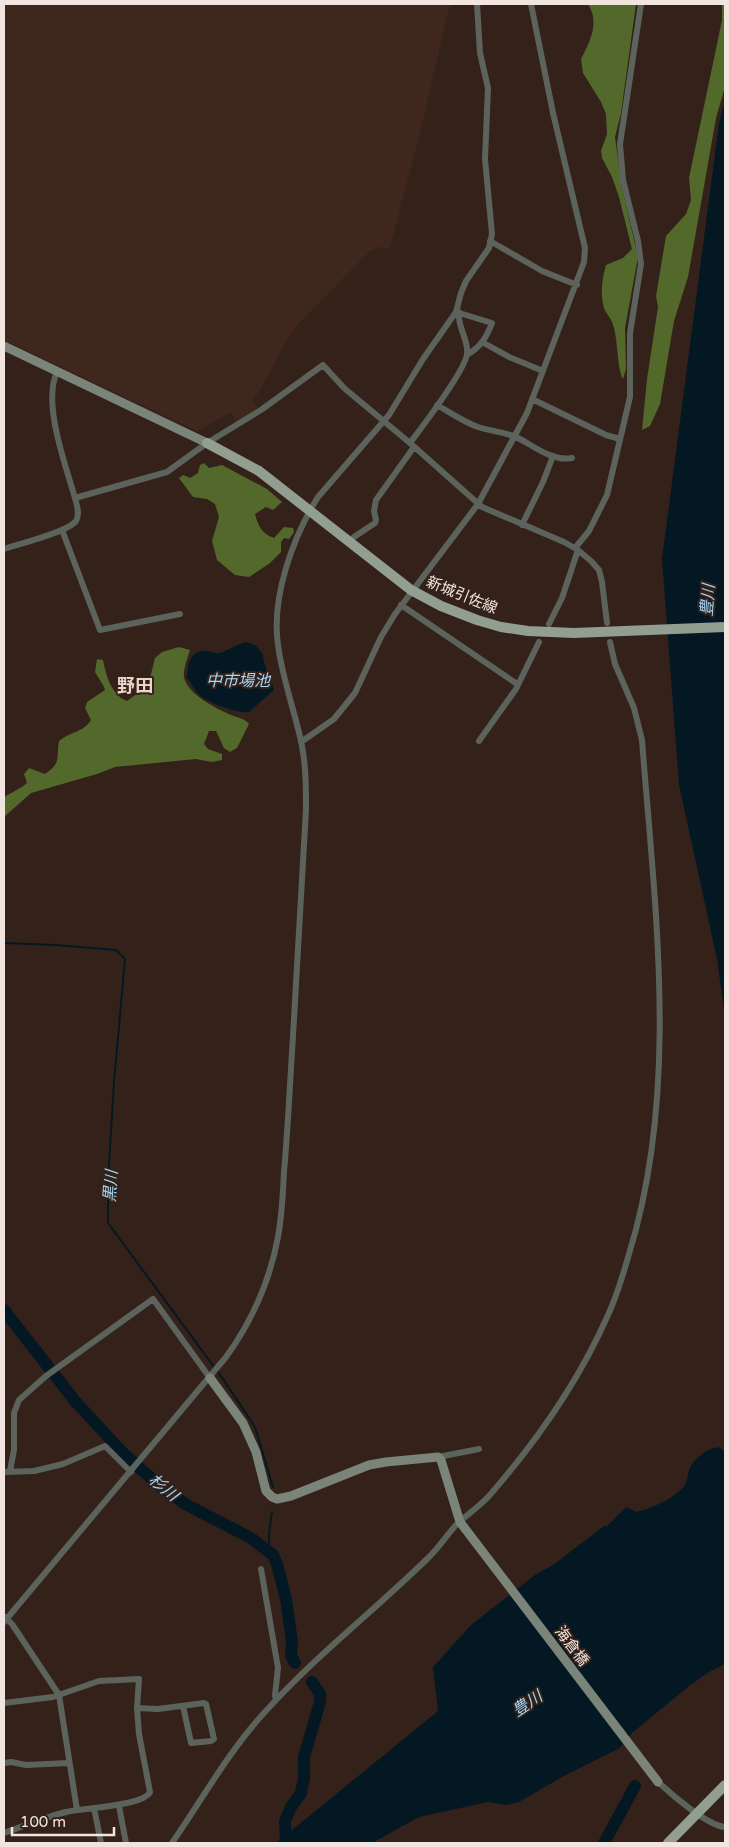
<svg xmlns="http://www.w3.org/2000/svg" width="729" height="1847" viewBox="0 0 729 1847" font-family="'Varela Round','Noto Sans JP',sans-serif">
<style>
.built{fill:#40271d}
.forest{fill:#53682b}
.water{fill:#041824}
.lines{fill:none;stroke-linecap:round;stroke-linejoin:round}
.stream{stroke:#041824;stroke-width:2}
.river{stroke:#041824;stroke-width:12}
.street{stroke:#5c635c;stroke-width:6}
.secondary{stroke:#7a8479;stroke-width:9}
.primary{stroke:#919e90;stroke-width:10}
.labels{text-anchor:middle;stroke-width:4;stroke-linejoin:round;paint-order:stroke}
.street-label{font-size:15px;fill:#f2e5e0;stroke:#34221a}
.water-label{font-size:16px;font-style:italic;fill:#a2d8f9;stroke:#34221a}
.quarter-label{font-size:18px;font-weight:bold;fill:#ecd4c9;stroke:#34221a}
</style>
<rect width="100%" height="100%" fill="#34221a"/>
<path class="built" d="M36 4H450L422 124 390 249 378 247 369 252 301 321 289 336 262 387 253 400 258 408 236 422 231 412 197 431 4 340V5Z"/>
<path class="forest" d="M588 4H636L621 113 615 137 622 188 638 257 625 328 626 369 623 379C617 369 618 338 613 325 612 319 606 314 604 308 600 294 602 278 606 265L623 258 632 249 619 197 612 177 602 158 601 151 607 134 606 114 601 102 583 73 581 59C590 42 600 22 588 4Z
M722 4H725V87L716 118 688 277 674 321 660 404 650 426 642 430 647 379 658 307 656 296 666 236 686 214 691 200 689 178 722 20Z
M204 463 209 468 222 465 267 489 282 502 273 510 266 507 255 514C258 526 262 534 274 538L284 527 293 528 294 532 289 539 284 538 281 542V552L270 563 249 577 235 575 217 560 212 541 219 517 215 504 207 499 193 497 179 478 183 475 190 478 198 473 200 465Z
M179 647 190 650C188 657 183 669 184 677 187 694 217 709 231 715 238 718 244 718 249 724L237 748 230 752 224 748 216 731H209L204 744 208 749 222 754V760L212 762 196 759 115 767 97 774 31 793 4 817V797L22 787 27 783 24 774 29 768 45 774C62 763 56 757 59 741 70 732 84 732 91 720L85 708 87 702 105 690 103 685 95 672 97 659 103 660C106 675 111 695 127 701L148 686 155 658 162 652Z"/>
<path class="water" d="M725 100V1018L717 959 679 785 662 559 719 123Z
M246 642 255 645 263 654C263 666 271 678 274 690L249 712C238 714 206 702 198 694 194 689 191 683 187 678 188 663 190 649 208 651 213 652 215 654 220 653 230 650 236 644 246 642Z
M718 1447 725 1451V1664L709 1672 689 1686 632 1733 620 1748 562 1777 519 1802 506 1805 488 1802 419 1817 372 1843H276L438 1711 433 1667 471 1625 536 1574 553 1565 604 1526H607L626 1507 636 1512C650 1509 679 1497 686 1483 688 1478 688 1472 690 1467 697 1456 705 1450 718 1447Z"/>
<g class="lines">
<path class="stream" d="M4 943 55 945 116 950 125 959 114 1082 108 1181V1223L223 1379 255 1427 273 1487
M269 1551V1533L272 1512"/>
<path class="river" d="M4 1310 75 1401 123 1453 161 1487 187 1505 251 1538 273 1555 277 1564 286 1599 292 1642 291 1656 295 1663
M286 1843 285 1821 291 1807 301 1793 304 1778V1757L320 1702V1694L312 1682
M604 1843 635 1786"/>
<path class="street" d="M490 241 542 271 577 285
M456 312 492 323C487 336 481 347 468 354
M482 342 509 357 543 371
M532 399 606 435 620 439
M437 405C451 413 464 422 478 427 490 431 504 432 516 437 533 445 552 462 572 458
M410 443C422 427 465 371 467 354 469 340 457 327 459 312
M75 498 167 472 207 443 261 410 323 365 344 388 410 443 482 507 564 542 578 550 591 561 599 570 602 582 607 623
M522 525 543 482 553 456
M62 530 100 630 180 614
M349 542 354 537 375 523 376 520 374 511 376 500 414 447
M575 548 589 531 607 495 630 397V333L641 264 638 241 623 180 620 144 641 4
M4 549C19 544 68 532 76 521 80 515 77 505 75 498 66 466 42 403 57 372
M401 605 517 684
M549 624 562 598 578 550
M479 741 516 689 539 642
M301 742 334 719 355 693 381 637 395 614 478 504 527 413 584 262 585 248 553 113 531 4
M438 1457 479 1449
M10 1471 14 1450V1413L19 1400 46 1376 153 1299 210 1378
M4 1472 34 1471 63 1464 105 1446 131 1472
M261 1569 278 1668 275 1695 276 1700
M5 1617 12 1624 59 1695 77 1810
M4 1622 226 1357C252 1321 270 1280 278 1237 282 1215 283 1194 284 1172 288 1127 290 1082 293 1036 297 961 302 885 306 809 306 786 306 764 301 741 294 709 282 677 278 645 271 597 293 537 318 497L389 415 423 359 456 312 461 293 466 281 489 248 492 234 485 159 488 88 480 53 477 4
M4 1703 53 1697 99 1681 139 1679 137 1708 139 1734 150 1792C144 1806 82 1808 66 1812 45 1817 24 1826 4 1833
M137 1708 158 1709 204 1703 206 1704 214 1739 211 1741 191 1743 183 1706
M4 1763 11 1762 26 1765 69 1763
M658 1782C672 1795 708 1826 725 1827
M119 1806 126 1843
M94 1808 101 1843
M172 1843C202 1800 228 1752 264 1713 314 1657 374 1611 427 1559 438 1549 446 1536 456 1525 466 1515 479 1507 489 1496 537 1441 579 1381 608 1315 617 1296 623 1275 629 1254 680 1089 655 910 642 740L634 708 615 664 610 642"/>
<path class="secondary" d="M4 346 207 443
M210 1378 243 1423 256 1452 266 1491 272 1497 277 1499 291 1496 369 1465 386 1462 438 1457 441 1460 460 1522 658 1782"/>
<path class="primary" d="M207 443 259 471 411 590 441 606 477 620 501 627 528 631 574 633 725 627
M668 1843 725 1785"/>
</g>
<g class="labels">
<g class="street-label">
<text transform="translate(462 595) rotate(22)" y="5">新城引佐線</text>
<text transform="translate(572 1646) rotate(53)" y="5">海倉橋</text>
</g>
<g class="water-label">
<text transform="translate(707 600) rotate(-86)" y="6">豊川</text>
<text x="238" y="686">中市場池</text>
<text transform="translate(110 1186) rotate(-86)" y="6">黒川</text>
<text transform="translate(164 1487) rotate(39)" y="6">杉川</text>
<text transform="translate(527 1703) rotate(-34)" y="6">豊川</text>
</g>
<g class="quarter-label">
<text x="135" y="692">野田</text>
</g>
</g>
<rect width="729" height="1847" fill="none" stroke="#f2e5e0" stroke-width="10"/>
<path d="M12 1827v8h102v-8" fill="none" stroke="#f2e5e0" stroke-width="2.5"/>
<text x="20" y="1827" font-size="15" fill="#f2e5e0" stroke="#34221a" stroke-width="4" paint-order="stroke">100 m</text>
</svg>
